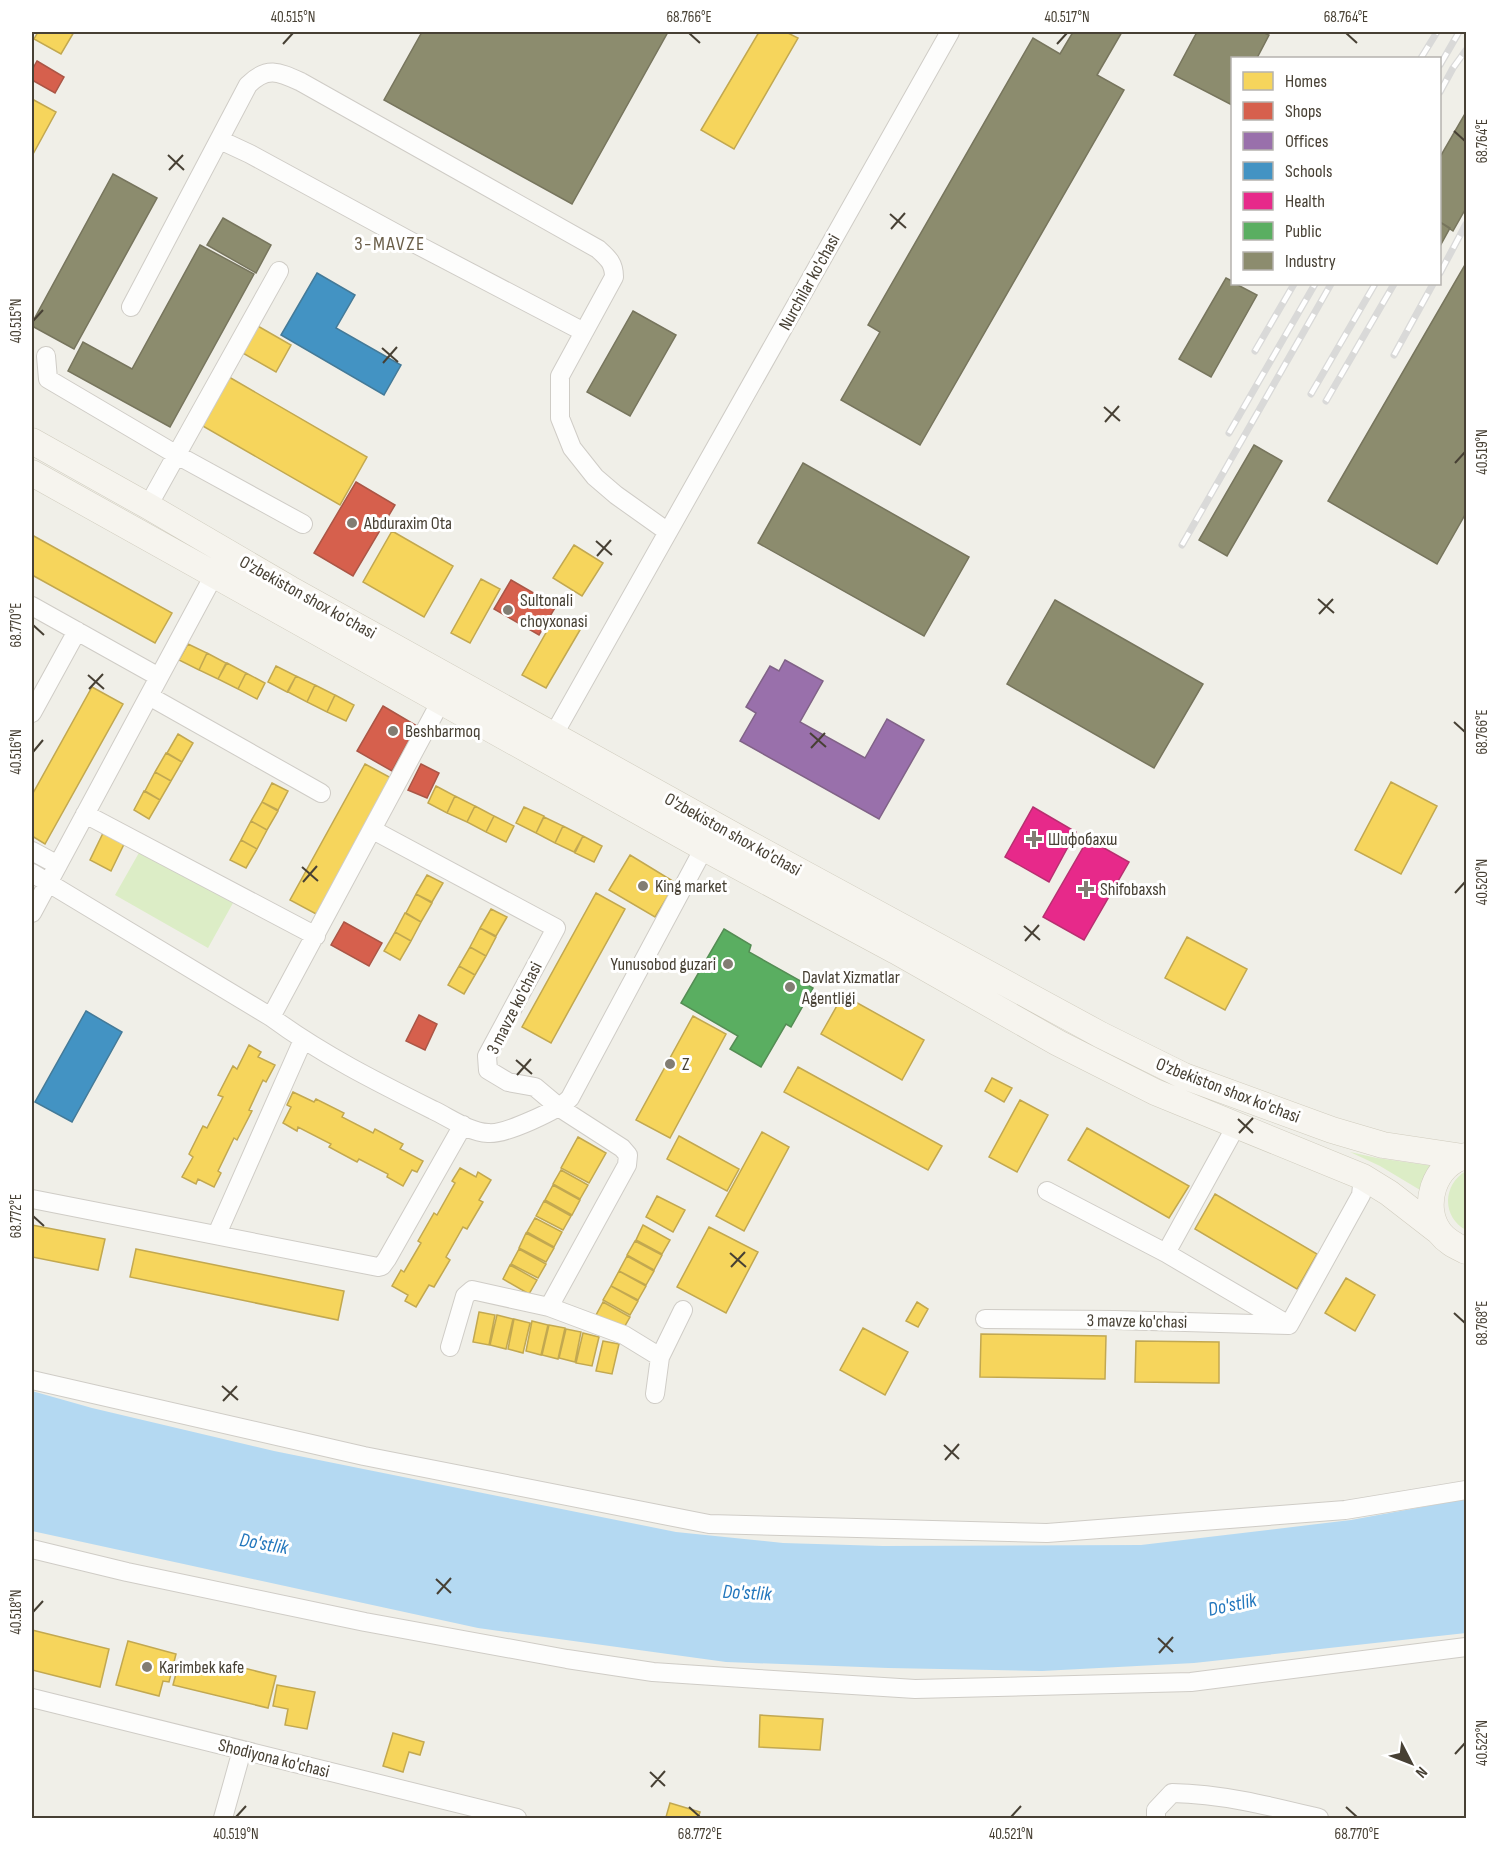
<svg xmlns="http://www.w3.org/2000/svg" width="1498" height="1850" viewBox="0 0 1498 1850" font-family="'Sofia Sans Condensed',sans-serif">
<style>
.green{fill:#dcedc6}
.water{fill:#b4d9f2}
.homes{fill:#f6d55c;stroke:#c2a850;stroke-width:1.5}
.shops{fill:#d6604d;stroke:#ab5646;stroke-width:1.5}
.offices{fill:#9970ab;stroke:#806287;stroke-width:1.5}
.schools{fill:#4393c3;stroke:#447a98;stroke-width:1.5}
.health{fill:#e7298a;stroke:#b73070;stroke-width:1.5}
.public{fill:#5aae61;stroke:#548d54;stroke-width:1.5}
.industry{fill:#8c8c6e;stroke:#77755d;stroke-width:1.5}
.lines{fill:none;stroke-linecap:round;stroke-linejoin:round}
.street-casing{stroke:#cfccc6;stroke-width:20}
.secondary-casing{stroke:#d0ccbe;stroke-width:27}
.street{stroke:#fdfdfc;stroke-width:18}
.secondary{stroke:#f6f4ee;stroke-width:26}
.rail-casing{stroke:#d9d9d8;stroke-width:7}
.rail{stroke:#fff;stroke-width:4.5;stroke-dasharray:14;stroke-linecap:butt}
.ticks{fill:none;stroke:#474034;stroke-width:2}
.poi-dot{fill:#827d73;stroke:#fff;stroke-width:2}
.labels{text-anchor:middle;stroke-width:6;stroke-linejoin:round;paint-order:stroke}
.street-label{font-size:18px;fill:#474034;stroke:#fff}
.poi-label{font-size:18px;fill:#474034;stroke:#fff;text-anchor:start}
.neighbourhood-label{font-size:20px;letter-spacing:1.5px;fill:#6b5f4a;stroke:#fff}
.water-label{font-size:20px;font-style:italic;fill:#2377bd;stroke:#fff}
.neatline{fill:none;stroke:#474034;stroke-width:2}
.ticks-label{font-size:15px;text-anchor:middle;fill:#474034}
</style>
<rect width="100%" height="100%" fill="#f0efe8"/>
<path class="green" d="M140 851 233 903 208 948 115 895Z
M1350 1152 1377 1158 1433 1166 1424 1178 1420 1190 1380 1166Z
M1466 1171V1230C1442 1217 1442 1185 1466 1171Z"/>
<path class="water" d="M32 1391 92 1408 274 1451 676 1532 783 1543 883 1546 1141 1545 1351 1520 1466 1499V1633L1194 1663 1042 1671 888 1668 726 1662 478 1628 32 1531Z"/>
<path class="homes" d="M38 32H74L61 54 34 39Z
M759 32H786L798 38 734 149 701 130Z
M32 99 56 112 32 156Z
M256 325 291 345 276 372 241 352Z
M229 377 367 457 340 505 201 425Z
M392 531 453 566 424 617 363 582Z
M32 535 172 613 155 643 32 575Z
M574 545 603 563 582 596 553 578Z
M481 579 500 589 470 643 451 633Z
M555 617 580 630 546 688 522 675Z
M188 644 207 653 199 670 179 660Z
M207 653 226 663 218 679 199 670Z
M227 663 246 673 238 689 218 679Z
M276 666 296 676 287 692 268 682Z
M246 673 265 683 257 699 238 689Z
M296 676 315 685 307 702 288 692Z
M315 685 335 695 327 712 307 702Z
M92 687 123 704 45 844 32 836V795Z
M335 695 354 705 346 721 327 712Z
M178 734 193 743 182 762 167 753Z
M166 753 182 762 171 781 155 772Z
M365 764 393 779 318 915 290 900Z
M155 772 171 781 160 800 145 791Z
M1391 782 1437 806 1401 874 1355 850Z
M272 783 288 791 278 810 262 802Z
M436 786 455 796 447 813 428 803Z
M144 791 160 800 149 819 134 810Z
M455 796 475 806 467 822 447 813Z
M262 802 278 811 267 830 251 821Z
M475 806 494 816 486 832 467 822Z
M524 807 544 816 536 833 516 823Z
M494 816 514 826 506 842 486 832Z
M544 817 563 826 555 843 536 833Z
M251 821 267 830 257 849 241 840Z
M563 826 583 836 574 852 555 843Z
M105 829 126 840 111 871 90 860Z
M583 836 602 846 594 862 575 853Z
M241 840 257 849 246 868 230 860Z
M630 855 676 883 655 917 609 890Z
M427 875 443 883 432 902 416 894Z
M596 893 625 909 551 1043 522 1027Z
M416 894 432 903 421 922 406 913Z
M491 909 507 917 496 936 480 928Z
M405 913 421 922 411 941 395 932Z
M480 928 496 937 486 956 470 947Z
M395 932 411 941 400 960 384 951Z
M1187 937 1247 969 1225 1010 1165 978Z
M470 947 486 956 475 975 459 966Z
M459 966 475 975 464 994 448 985Z
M843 995 924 1040 902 1080 821 1034Z
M693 1016 726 1034 670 1138 636 1120Z
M249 1045 261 1052 258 1057 275 1065 266 1082 263 1080 249 1110 252 1111 237 1140 234 1138 218 1171 221 1173 214 1187 198 1179 196 1184 182 1177 193 1157 189 1154 203 1126 207 1128 223 1097 218 1095 233 1066 237 1069Z
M798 1067 942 1146 928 1170 784 1092Z
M992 1078 1012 1088 1004 1102 985 1091Z
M293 1092 314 1102 316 1099 344 1113 342 1117 373 1133 375 1129 403 1144 400 1149 423 1161 417 1172 412 1170 403 1186 387 1177 388 1174 359 1159 357 1162 329 1147 331 1144 298 1127 297 1131 283 1123 291 1107 287 1105Z
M1020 1100 1048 1115 1017 1172 989 1157Z
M1087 1128 1189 1186 1169 1218 1068 1160Z
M762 1132 789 1147 744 1231 716 1216Z
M679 1136 739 1169 727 1191 667 1159Z
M578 1137 606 1153 589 1183 561 1168Z
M460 1168 476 1177 478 1172 491 1180 479 1200 483 1202 467 1229 463 1227 446 1257 450 1260 434 1287 429 1285 416 1307 405 1301 408 1295 392 1286 401 1270 404 1272 421 1243 418 1241 434 1213 437 1215 455 1183 452 1181Z
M561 1170 588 1185 580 1199 553 1184Z
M553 1185 580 1200 572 1215 545 1200Z
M1215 1194 1317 1254 1297 1289 1195 1229Z
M657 1196 685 1210 673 1232 646 1217Z
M544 1201 571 1216 563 1230 536 1216Z
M535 1218 562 1232 554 1247 527 1232Z
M32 1225 105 1239 98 1270 32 1257Z
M643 1225 670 1240 662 1254 636 1240Z
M709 1227 758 1252 726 1313 677 1287Z
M526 1233 554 1248 546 1262 519 1248Z
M635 1241 662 1255 654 1270 627 1255Z
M136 1249 344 1291 338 1320 130 1277Z
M519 1249 546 1264 538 1278 511 1264Z
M627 1256 654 1271 646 1285 619 1271Z
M510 1265 537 1280 529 1294 503 1279Z
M619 1271 646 1286 638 1300 611 1286Z
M1346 1278 1375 1295 1355 1331 1325 1313Z
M611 1286 638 1301 630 1315 603 1300Z
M603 1302 630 1317 622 1331 595 1317Z
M917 1302 928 1309 918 1327 906 1321Z
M479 1312 495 1315 489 1345 473 1342Z
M497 1315 513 1319 506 1349 490 1345Z
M514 1319 530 1323 523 1353 508 1349Z
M532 1321 548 1325 541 1355 526 1351Z
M549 1325 565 1328 558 1359 542 1355Z
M863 1328 908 1352 885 1395 840 1370Z
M566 1329 581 1332 575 1362 559 1358Z
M583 1333 599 1337 592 1366 576 1363Z
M981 1334 1106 1336 1105 1379 980 1377Z
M603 1341 619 1344 612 1374 596 1371Z
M1136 1341 1219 1342V1383L1135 1382Z
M32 1630 109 1649 100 1687 32 1670Z
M128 1641 176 1654 169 1682 163 1681 159 1696 116 1685Z
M179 1662 225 1673 227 1664 276 1676 268 1708 173 1685Z
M277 1685 315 1692 307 1729 285 1725 288 1709 273 1706Z
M760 1715 823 1719 820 1750 759 1747Z
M393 1733 424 1742 420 1755 409 1752 403 1772 383 1766Z
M670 1803 700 1812 698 1818 666 1817Z"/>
<path class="shops" d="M37 61 64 77 55 93 32 80V70Z
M356 482 395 505 353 576 314 553Z
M511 580 556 606 539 635 494 609Z
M383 706 417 726 392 771 357 751Z
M421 764 439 773 427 798 408 790Z
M344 922 382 943 369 966 331 945Z
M419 1015 437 1024 425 1050 406 1041Z"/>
<path class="offices" d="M785 660 823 681 800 722 865 758 887 719 924 740 879 819 740 741 756 713 746 707 770 666 779 671Z"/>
<path class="schools" d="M317 273 355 295 336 328 401 365 384 395 281 335Z
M86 1011 122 1032 72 1122 35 1102Z"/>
<path class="health" d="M1033 807 1076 832 1049 882 1005 857Z
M1088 839 1129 862 1084 940 1043 917Z"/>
<path class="public" d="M724 929 751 945 749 952 813 988 791 1027 786 1024 761 1067 730 1049 738 1036 681 1003Z"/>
<path class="industry" d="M422 32H668L572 204 384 100Z
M1073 32H1122L1097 75 1124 90 920 445 841 400 880 332 868 325 1033 38 1060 54Z
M1197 32H1262L1269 35 1257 58H1232V105L1174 75Z
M1466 112V208L1453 231 1440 222V157Z
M113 174 157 198 74 349 32 326V323Z
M223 218 271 245 256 273 207 245Z
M1440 222 1450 228 1440 246Z
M200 245 254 274 170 427 68 371 83 342 132 369Z
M1466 263V513L1437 564 1328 501Z
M1226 278 1232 281V284H1236L1257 295 1211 377 1179 359Z
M633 311 676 335 630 416 587 392Z
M1254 445 1282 461 1227 556 1199 540Z
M803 463 969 557 924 636 758 543Z
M1055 600 1203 684 1154 768 1007 684Z"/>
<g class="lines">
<g class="street-casing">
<path id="street" d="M220 140 250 154 410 241 584 332
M131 307 248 85C267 66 279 72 301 82L598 249C608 258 614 263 614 277L560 376V418L572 448 595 477 616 495 668 532
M46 356 48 379 177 455 303 524
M148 506 279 271
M32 606 159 677
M149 696 321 793
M32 713 77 631
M554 734 950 32
M85 814 316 936
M373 830 556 928 487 1056 488 1070 508 1082 535 1087 560 1108 622 1148 628 1155 627 1165 549 1307 472 1290 465 1296 450 1347
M32 851 58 865
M32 873 271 1017C321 1054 377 1082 433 1110 450 1118 469 1132 488 1133 504 1135 559 1110 570 1098L704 848
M32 913 214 575
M271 1017 441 701
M1236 1126 1166 1253 1287 1324
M1047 1191 1166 1253
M32 1199 378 1267 382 1266 387 1259 463 1125
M217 1234 303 1040
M549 1307 624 1335 660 1357 655 1394
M985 1319 1115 1320 1289 1325
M1289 1325 1361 1195 1363 1177
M660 1357 683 1310
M32 1380 364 1456 709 1524 1047 1533 1345 1510 1466 1490
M32 1549 127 1572 365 1622 567 1659 653 1672 758 1679 915 1689 1191 1682 1466 1647
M32 1698 517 1818
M223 1818 242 1750
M1156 1818V1810L1172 1793C1223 1794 1270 1806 1319 1818"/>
</g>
<g class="secondary-casing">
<path id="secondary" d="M32 441 148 506 290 589 744 841 1101 1035 1184 1076 1332 1130 1383 1145 1463 1157
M32 473 704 848 896 951 1058 1043 1155 1092 1363 1177 1389 1193 1438 1231
M1466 1156C1434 1163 1420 1207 1440 1233 1447 1242 1456 1246 1466 1251"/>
</g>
<use href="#street" class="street"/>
<use href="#secondary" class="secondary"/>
<g class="rail-casing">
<path id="rail" d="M1421 58 1437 32
M1440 65 1459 32
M1440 92 1453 68 1466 50
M1440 273 1466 224
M1255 351 1294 284
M1394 355 1433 284
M1311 394 1375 284
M1326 401 1394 284
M1229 433 1315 284
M1182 545 1331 284"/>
</g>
<use href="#rail" class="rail"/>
</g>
<path class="ticks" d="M689 33 700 43M1346 33 1357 43M283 44 293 33M1057 44 1067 33M1454 131 1465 141M168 155 184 170M169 170 183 155M890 214 906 228M891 229 905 213M33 321 43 310M382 348 398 362M383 363 397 347M1104 407 1120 421M1105 422 1119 406M1455 463 1465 452M596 541 612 555M597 556 611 540M1318 599 1334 613M1319 614 1333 599M33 625 44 635M88 675 104 689M89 689 103 674M1454 722 1465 732M810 733 826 747M811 748 825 733M33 752 43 740M302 867 318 881M303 882 317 866M1455 893 1465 882M1024 926 1040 940M1025 941 1039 925M516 1060 532 1074M517 1075 531 1059M1238 1119 1253 1133M1239 1133 1253 1118M33 1216 44 1226M730 1253 746 1267M731 1267 745 1252M1454 1313 1465 1323M222 1386 238 1400M223 1401 237 1386M944 1445 959 1459M945 1460 959 1444M436 1579 451 1593M437 1594 451 1578M33 1612 43 1601M1158 1638 1173 1652M1159 1653 1173 1637M1455 1754 1465 1743M650 1772 665 1786M651 1787 665 1771M689 1807 700 1817M1346 1807 1357 1817M236 1817 246 1806M1011 1817 1021 1806"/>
<g class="poi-dot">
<circle cx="352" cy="523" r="6"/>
<circle cx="508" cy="610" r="6"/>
<circle cx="393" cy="731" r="6"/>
<path d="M1031 830h6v6h6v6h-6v6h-6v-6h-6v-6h6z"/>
<circle cx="643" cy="886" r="6"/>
<path d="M1083 880h6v6h6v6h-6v6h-6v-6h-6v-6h6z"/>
<circle cx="728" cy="964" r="6"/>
<circle cx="790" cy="987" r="6"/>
<circle cx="670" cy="1064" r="6"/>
<circle cx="147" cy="1667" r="6"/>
</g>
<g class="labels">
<g class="street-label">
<text transform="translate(809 282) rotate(-61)" y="6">Nurchilar ko'chasi</text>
<text transform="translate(308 597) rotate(29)" y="6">O'zbekiston shox ko'chasi</text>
<text transform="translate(733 834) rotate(29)" y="6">O'zbekiston shox ko'chasi</text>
<text transform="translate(514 1008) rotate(-63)" y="6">3 mavze ko'chasi</text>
<text transform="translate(1228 1090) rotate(21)" y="6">O'zbekiston shox ko'chasi</text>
<text transform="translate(1137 1321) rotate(1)" y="6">3 mavze ko'chasi</text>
<text transform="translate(274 1758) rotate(14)" y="6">Shodiyona ko'chasi</text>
</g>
<g class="poi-label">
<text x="364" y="529">Abduraxim Ota</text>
<text x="520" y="606">Sultonali<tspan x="520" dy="21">choyxonasi</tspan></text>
<text x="405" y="737">Beshbarmoq</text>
<text x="1048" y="845">Шифобахш</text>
<text x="655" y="892">King market</text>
<text x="1100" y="895">Shifobaxsh</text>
<text x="716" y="970" text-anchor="end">Yunusobod guzari</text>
<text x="802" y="983">Davlat Xizmatlar<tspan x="802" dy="21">Agentligi</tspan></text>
<text x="682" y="1070">Z</text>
<text x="159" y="1673">Karimbek kafe</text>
</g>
<g class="neighbourhood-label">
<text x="390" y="250">3-MAVZE</text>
</g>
<g class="water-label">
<text transform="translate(264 1543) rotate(10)" y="7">Do'stlik</text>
<text transform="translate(747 1592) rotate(3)" y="7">Do'stlik</text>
<text transform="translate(1232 1604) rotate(-12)" y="7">Do'stlik</text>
</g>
</g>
<rect width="1498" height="1850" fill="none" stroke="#ffffff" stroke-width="66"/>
<rect x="1231" y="57" width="210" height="228" fill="#ffffff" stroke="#b5b3ae" stroke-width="1.5"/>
<rect x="1243" y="72" width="30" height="18" fill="#f6d55c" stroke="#b5b3ae" stroke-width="1.5"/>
<text x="1285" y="87" font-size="18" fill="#474034">Homes</text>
<rect x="1243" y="102" width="30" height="18" fill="#d6604d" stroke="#b5b3ae" stroke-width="1.5"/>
<text x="1285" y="117" font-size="18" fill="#474034">Shops</text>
<rect x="1243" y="132" width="30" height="18" fill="#9970ab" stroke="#b5b3ae" stroke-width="1.5"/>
<text x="1285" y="147" font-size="18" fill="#474034">Offices</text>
<rect x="1243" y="162" width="30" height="18" fill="#4393c3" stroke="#b5b3ae" stroke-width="1.5"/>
<text x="1285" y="177" font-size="18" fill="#474034">Schools</text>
<rect x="1243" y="192" width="30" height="18" fill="#e7298a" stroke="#b5b3ae" stroke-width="1.5"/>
<text x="1285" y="207" font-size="18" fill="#474034">Health</text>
<rect x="1243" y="222" width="30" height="18" fill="#5aae61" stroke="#b5b3ae" stroke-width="1.5"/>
<text x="1285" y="237" font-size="18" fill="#474034">Public</text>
<rect x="1243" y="252" width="30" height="18" fill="#8c8c6e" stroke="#b5b3ae" stroke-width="1.5"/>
<text x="1285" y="267" font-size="18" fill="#474034">Industry</text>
<g transform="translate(1411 1763) rotate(132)" stroke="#ffffff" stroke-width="4.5" paint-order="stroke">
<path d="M0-4.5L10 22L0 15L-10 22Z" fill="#474034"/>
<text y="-9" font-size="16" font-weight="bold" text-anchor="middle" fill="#474034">N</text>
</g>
<rect x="33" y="33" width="1432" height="1784" class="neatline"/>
<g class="ticks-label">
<text x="293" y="22">40.515°N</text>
<text x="689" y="22">68.766°E</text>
<text x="1067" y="22">40.517°N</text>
<text x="1346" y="22">68.764°E</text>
<text transform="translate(1482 141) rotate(-90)" y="5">68.764°E</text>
<text transform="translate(16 321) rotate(-90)" y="5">40.515°N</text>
<text transform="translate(1482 452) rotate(-90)" y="5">40.519°N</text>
<text transform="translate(16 625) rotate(-90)" y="5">68.770°E</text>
<text transform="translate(1482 732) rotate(-90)" y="5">68.766°E</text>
<text transform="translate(16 752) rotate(-90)" y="5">40.516°N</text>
<text transform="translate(1482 882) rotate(-90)" y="5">40.520°N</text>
<text transform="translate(16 1216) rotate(-90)" y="5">68.772°E</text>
<text transform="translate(1482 1323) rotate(-90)" y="5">68.768°E</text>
<text transform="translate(16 1612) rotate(-90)" y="5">40.518°N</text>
<text transform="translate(1482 1743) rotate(-90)" y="5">40.522°N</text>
<text x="236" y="1839">40.519°N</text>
<text x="700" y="1839">68.772°E</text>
<text x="1011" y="1839">40.521°N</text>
<text x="1357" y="1839">68.770°E</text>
</g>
</svg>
